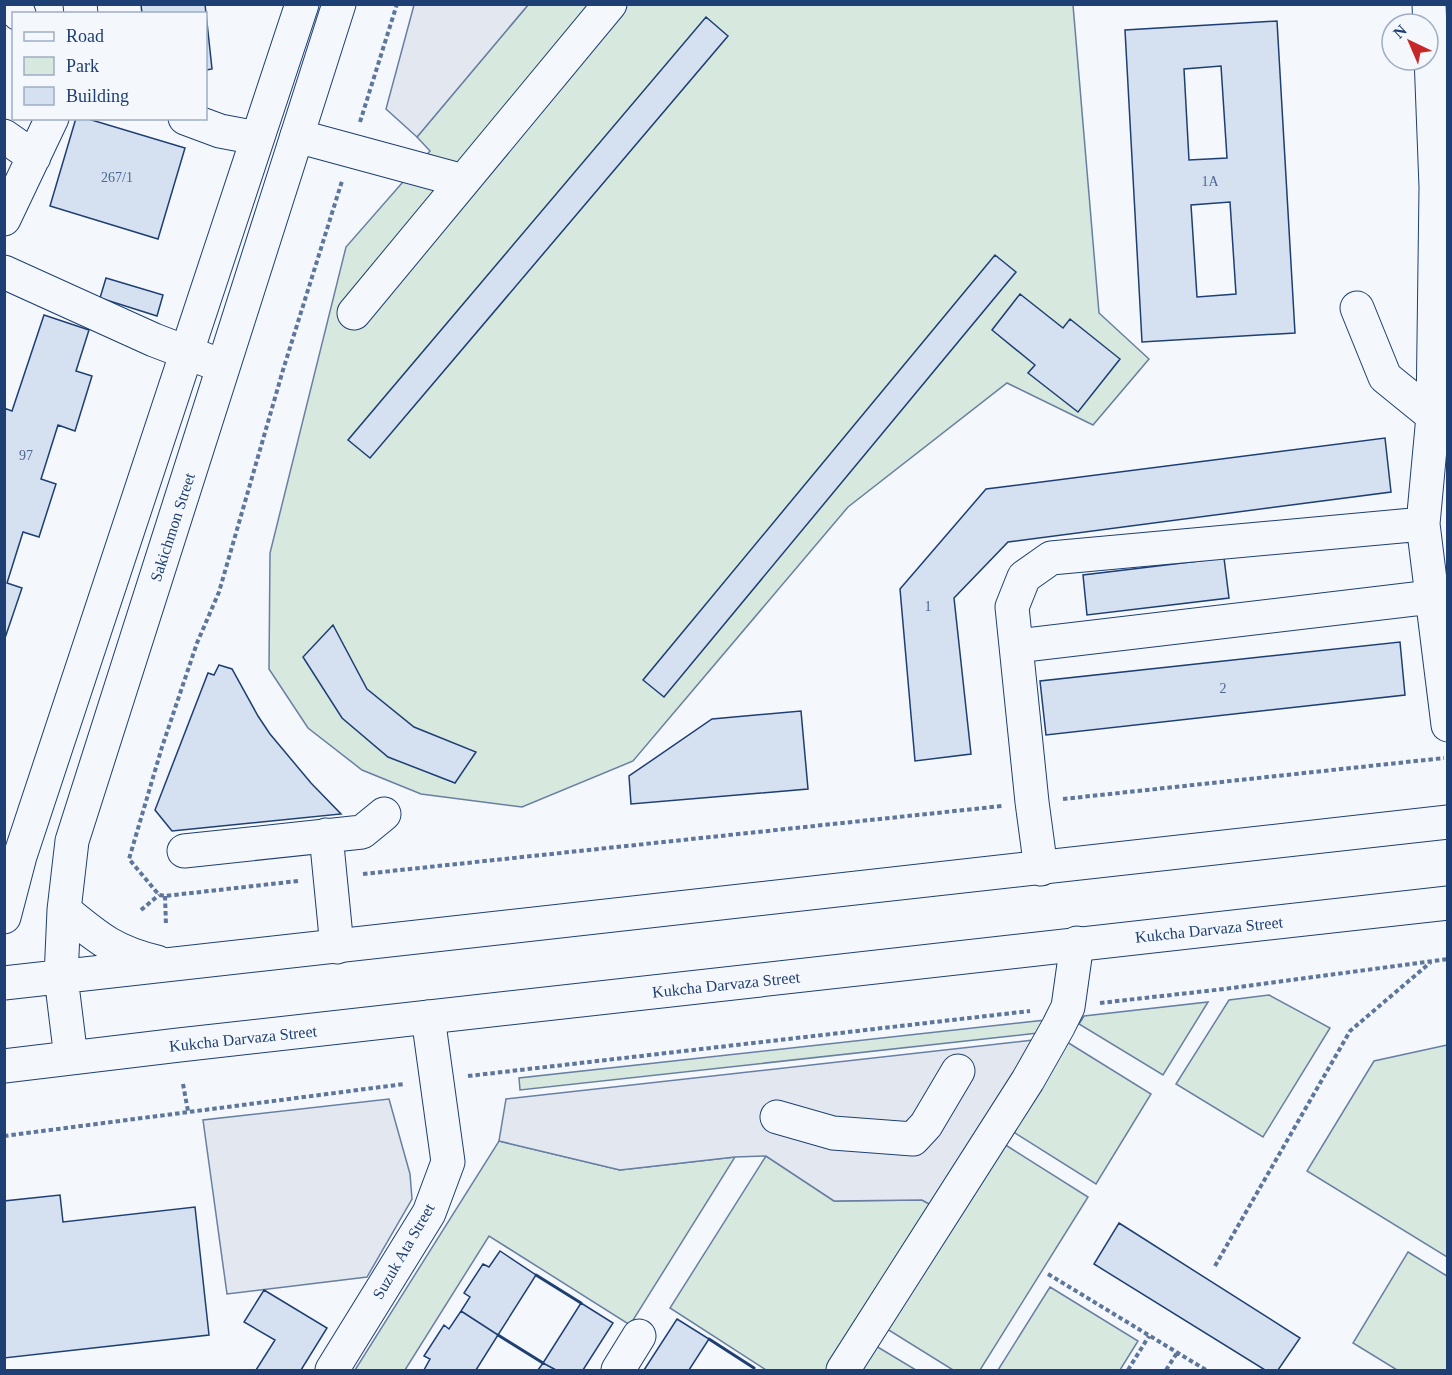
<svg xmlns="http://www.w3.org/2000/svg" width="1452" height="1375" viewBox="0 0 1452 1375" font-family="Georgia,serif">
<style>
.green{fill:#d7e8df;stroke:#687fa3;stroke-width:1.5}
.parking{fill:#e3e8f0;stroke:#687fa3;stroke-width:1.5}
.building{fill:#d5e0f0;stroke:#1d3f73;stroke-width:1.5;fill-rule:evenodd}
.lines{fill:none;stroke-linecap:round;stroke-linejoin:round}
.minor-casing{stroke:#1d3f73;stroke-width:35}
.major-casing{stroke:#1d3f73;stroke-width:35}
.path{stroke:#5e769c;stroke-width:4;stroke-dasharray:4.5 3;stroke-linecap:butt}
.minor{stroke:#f4f7fb;stroke-width:33}
.major{stroke:#f4f7fb;stroke-width:33}
.wall{stroke:#1d3f73;stroke-width:3}
.labels{text-anchor:middle;stroke-width:4.5;stroke-linejoin:round;paint-order:stroke}
.number-label{font-size:14px;fill:#4b6792}
.street-label{font-size:16px;fill:#1d3f73;stroke:#f4f7fb}
</style>
<rect width="100%" height="100%" fill="#f4f7fb"/>
<path class="green" d="M528 5H1073L1099 313 1149 359 1093 425 1007 383 848 507 633 761 522 807 421 794 362 770 308 728 269 669 270 553 346 247 430 151 417 137Z
M1269 995 1330 1028 1263 1137 1176 1084 1229 1000Z
M1208 1002 1163 1075 1079 1024 1084 1016Z
M1046 1020 1038 1033 520 1090 519 1078Z
M1067 1042 1151 1094 1096 1184 1012 1131Z
M1447 1045H1448L1447 1257 1307 1171 1374 1061Z
M499 1141 620 1170 735 1157 630 1325 489 1236 405 1370H355Z
M1004 1144 1088 1197 980 1370H953L887 1329Z
M766 1156 834 1201 922 1200 933 1206 828 1370H766L670 1308Z
M1408 1252 1447 1276V1370H1397L1353 1343Z
M1050 1287 1138 1341 1120 1370H998Z
M876 1346 916 1370H861Z"/>
<path class="parking" d="M414 5H528L417 137 386 109Z
M1034 1040 933 1206 922 1200 834 1201 766 1156 735 1157 620 1170 499 1141 506 1099Z
M389 1099 410 1174 412 1199 367 1277 227 1294 203 1120Z"/>
<path class="building" d="M141 4H205L212 69 206 70V14H142Z
M706 17 728 36 370 458 348 440Z
M1277 21 1295 333 1142 342 1125 30ZM1221 66 1227 158 1189 160 1184 69ZM1230 202 1236 294 1197 297 1191 205Z
M76 118H85L185 148 158 239 50 206Z
M995 255 1016 272 664 697 643 680Z
M106 278 163 295 157 316 100 298Z
M1020 294 1063 328 1070 319 1120 359 1078 412 1028 373 1035 365 992 330Z
M44 315 89 330 76 371 92 376 75 431 58 425 41 479 56 484 39 537 23 532 7 583 22 588 4 641V408L12 411Z
M1385 438 1391 492 1008 542 954 598 971 754 915 761 900 589 986 489Z
M1224 558 1229 598 1087 615 1083 575Z
M333 625 367 689 414 727 476 752 455 783 388 757 342 718 303 657Z
M1400 642 1405 695 1046 735 1040 681Z
M219 665 232 669 258 716 270 734 311 783 341 814 172 831 155 810 208 673 214 675Z
M801 711 808 789 631 804 629 776 712 719Z
M60 1195 63 1222 195 1207 209 1335 4 1358V1201Z
M1119 1223 1300 1338 1278 1370H1265L1094 1264Z
M500 1251 536 1275 498 1335 461 1311 470 1297 464 1293 483 1264 489 1267Z
M264 1290 327 1328 301 1370H256L275 1340 244 1322Z
M581 1303 613 1323 583 1370H556L543 1363Z
M461 1311 498 1335 476 1370H424L430 1359 424 1356 444 1325 449 1329Z
M677 1319 709 1339 689 1370H644Z
M543 1363 556 1370H538Z"/>
<g class="lines">
<g class="minor-casing">
<path id="minor" d="M8 4 19 14
M80 4 81 14
M1429 4 1436 187 1433 416 1423 524 1448 725
M185 118 220 131 257 138
M4 136 34 157
M297 136 463 181
M4 219 52 118
M4 272 154 340 222 366
M1357 308 1385 377 1433 416
M354 313 610 4
M1016 646 1012 607 1024 577 1051 558 1423 524
M326 835 337 947
M184 851 362 832 384 814
M1041 869 1032 802 1016 646 1448 595
M777 1117 833 1133 913 1139 926 1125 958 1071
M332 1370 429 1213 448 1162 428 1017
M618 1370 639 1336
M843 1370 1028 1080 1058 1027 1068 1007 1077 943"/>
</g>
<g class="major-casing">
<path id="major" d="M64 910C98 938 114 952 157 962
M4 917 20 856 302 4
M4 983 1448 822
M71 1058 61 977 64 910 72 841 339 4
M4 1066 179 1045 1448 903"/>
</g>
<path class="path" d="M360 122 397 4
M1063 799 1444 758
M363 874 1002 806
M298 881 165 896 159 895 129 859 162 747 197 643 219 592 283 370 342 181
M165 896 166 925
M141 910 159 895
M1100 1003 1224 989 1448 959
M468 1076 1030 1011
M183 1084 188 1111
M4 1136 404 1084
M1215 1266 1350 1031 1431 962
M1048 1274 1206 1370
M1128 1370 1149 1336
M1166 1370 1177 1353"/>
<use href="#minor" class="minor"/>
<use href="#major" class="major"/>
<path class="wall" d="M536 1275 581 1303
M498 1335 543 1363
M709 1339 754 1368"/>
</g>
<g class="labels">
<g class="number-label">
<text x="117" y="182">267/1</text>
<text x="1210" y="186">1А</text>
<text x="26" y="460">97</text>
<text x="928" y="611">1</text>
<text x="1223" y="693">2</text>
</g>
<g class="street-label">
<text transform="translate(172 527) rotate(-72)" y="6">Sakichmon Street</text>
<text transform="translate(1209 929) rotate(-6)" y="6">Kukcha Darvaza Street</text>
<text transform="translate(726 984) rotate(-6)" y="6">Kukcha Darvaza Street</text>
<text transform="translate(243 1038) rotate(-6)" y="6">Kukcha Darvaza Street</text>
<text transform="translate(403 1251) rotate(-60)" y="6">Suzuk Ata Street</text>
</g>
</g>
<rect width="1452" height="1375" fill="none" stroke="#1d3f73" stroke-width="12"/>
<rect x="12" y="12" width="195" height="108" fill="#f4f7fb" stroke="#9eadc5" stroke-width="1.5"/>
<rect x="24" y="32" width="30" height="9" fill="#f4f7fb" stroke="#9eadc5" stroke-width="1.5"/>
<text x="66" y="42" font-size="18" fill="#1d3f73">Road</text>
<rect x="24" y="57" width="30" height="18" fill="#d7e8df" stroke="#9eadc5" stroke-width="1.5"/>
<text x="66" y="72" font-size="18" fill="#1d3f73">Park</text>
<rect x="24" y="87" width="30" height="18" fill="#d5e0f0" stroke="#9eadc5" stroke-width="1.5"/>
<text x="66" y="102" font-size="18" fill="#1d3f73">Building</text>
<g transform="translate(1410 42) rotate(316)"><circle r="28" fill="#f4f7fb" stroke="#9eadc5" stroke-width="1.5"/>
<path d="M0-4.5L10 22L0 15L-10 22Z" fill="#c62828"/>
<text y="-9" font-size="16" font-weight="bold" text-anchor="middle" fill="#1d3f73">N</text>
</g>
</svg>
